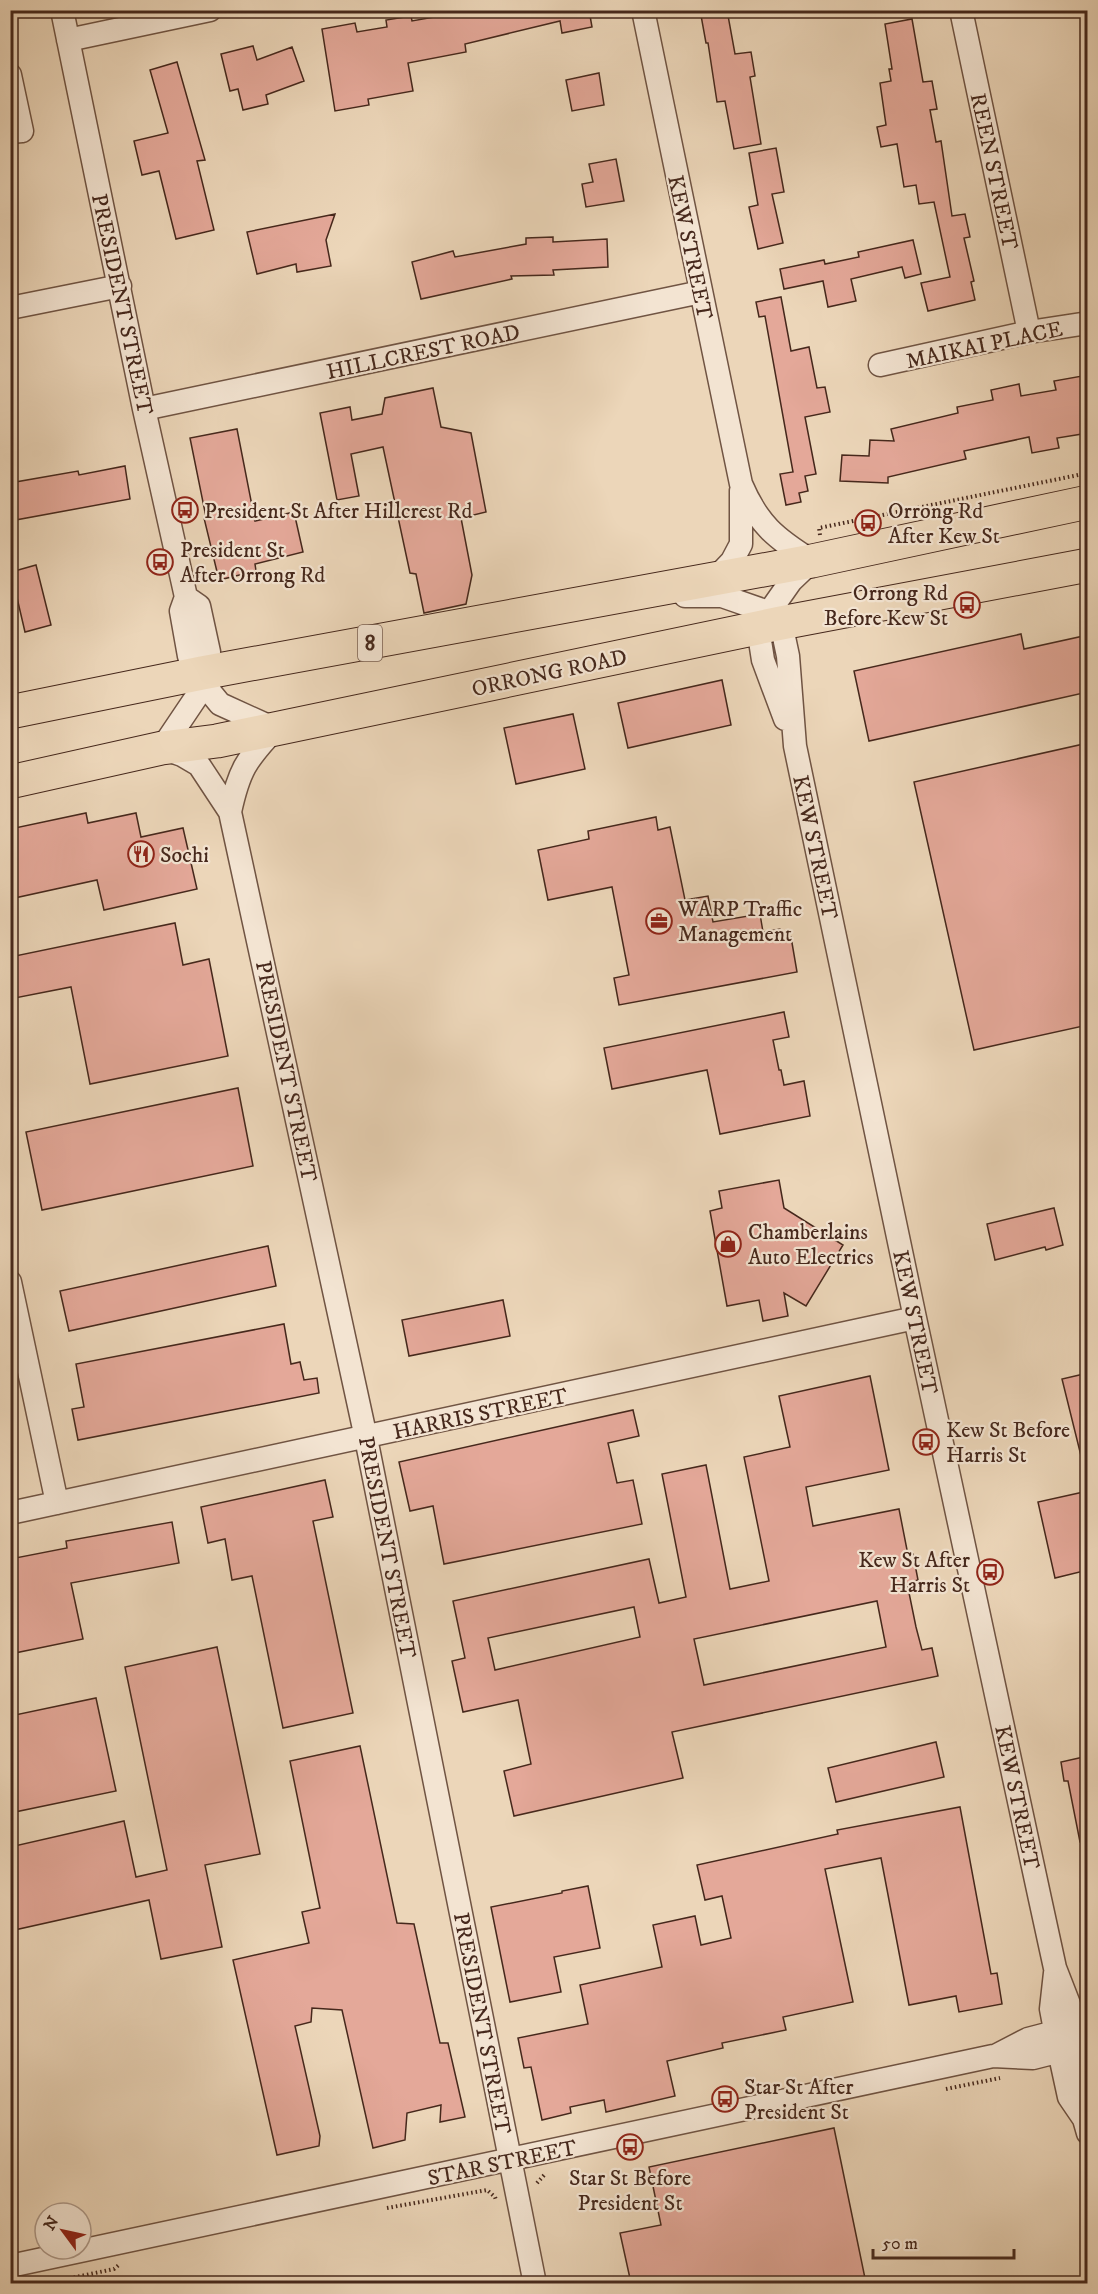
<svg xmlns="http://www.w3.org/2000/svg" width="1098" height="2294" viewBox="0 0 1098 2294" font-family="'IM FELL DW Pica',serif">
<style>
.building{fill:#e4a899;stroke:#46281c;stroke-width:1.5;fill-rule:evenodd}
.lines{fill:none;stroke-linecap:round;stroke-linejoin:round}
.minor-casing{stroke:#705443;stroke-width:25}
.highway-casing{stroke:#46281c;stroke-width:35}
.path{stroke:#46281c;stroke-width:4;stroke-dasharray:1.5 3;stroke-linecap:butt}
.minor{stroke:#f3e4d2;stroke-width:22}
.highway{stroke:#ecd6b9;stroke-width:33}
.labels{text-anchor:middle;stroke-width:4.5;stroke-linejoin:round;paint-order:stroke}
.shield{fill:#f3e4d2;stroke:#7a6053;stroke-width:1.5}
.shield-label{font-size:21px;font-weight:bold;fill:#46281c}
.street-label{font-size:22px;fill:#46281c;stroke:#f3e4d2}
.poi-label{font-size:22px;fill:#46281c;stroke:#f3e4d2;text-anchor:start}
</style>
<rect width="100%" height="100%" fill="#ecd6b9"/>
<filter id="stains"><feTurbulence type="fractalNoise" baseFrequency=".00333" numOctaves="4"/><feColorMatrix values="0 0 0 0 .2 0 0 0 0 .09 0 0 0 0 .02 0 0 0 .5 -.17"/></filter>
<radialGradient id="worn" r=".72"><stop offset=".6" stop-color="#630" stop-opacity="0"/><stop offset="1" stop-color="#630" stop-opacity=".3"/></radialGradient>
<path class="building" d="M474 10H589L592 27 562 33 560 21 465 44 466 52 408 63 413 91 368 99 369 105 335 111 322 29 355 23 357 32 387 27 386 20 411 16 412 21Z
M700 10H727L735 54 751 52 755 76 750 77 761 144 734 149 725 101 717 102 708 43H706Z
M912 19 923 82 932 81 937 109 930 110 936 142 941 141 952 216 965 214 970 237 964 238 974 281 971 282 975 300 928 311 921 283 950 277 934 202 919 204 916 185 904 187 897 144 881 147 877 127 886 125 880 83 891 81 889 69H892L885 24Z
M253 46 257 60 292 47 304 81 266 95 268 104 243 110 238 89 230 91 221 54Z
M177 62 205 160 197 161 214 230 176 239 159 171 142 175 134 141 168 133 150 70Z
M599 73 604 105 572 111 566 80Z
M776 148 784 192 772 194 783 243 758 249 749 207 758 205 749 153Z
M616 159 624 201 586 207 582 184 593 182 589 164Z
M335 214 326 240 331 266 297 272 296 264 257 274 247 232Z
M553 237V242L607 239 608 267 553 270 554 275 511 276 512 279 421 299 412 262 453 251 455 257 526 244V238Z
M913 240 921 274 905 278 902 267 851 279 856 301 828 307 823 281 784 289 780 269 824 260 825 264 859 257 858 252Z
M781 297 791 351 809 347 817 388 825 387 830 412 805 417 816 474 805 476 808 491 799 493 801 502 786 505 780 474 793 472 765 316 759 317 756 302Z
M1082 376 1088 405V433L1057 438 1059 448 1032 453 1029 437 964 451 966 459 888 477V483L840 481 842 455 869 456 870 440 894 441 891 429 958 413 957 407 993 400 991 390 1019 384 1021 396 1056 390 1054 381Z
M433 388 441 427 471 433 486 512 461 518 472 575 466 604 424 613 416 574 410 573 383 447 351 454 359 496 337 500 320 413 350 407 352 420 382 414 385 398Z
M237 429 255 521 294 512 303 552 255 564 256 571 219 580 204 518 206 517 190 438Z
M125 466 130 499 10 521V483L78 471 79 475Z
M36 565 51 625 25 632 11 572Z
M1021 634 1024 649 1088 635V692L869 741 854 671Z
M722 680 731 725 628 748 618 703Z
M573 714 585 769 516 784 504 728Z
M1088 743V1025L974 1050 914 782Z
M86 813 88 823 136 813 141 837 183 828 197 889 104 910 97 880 10 899V829Z
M656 817 658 830 670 827 685 900 708 896 713 922 760 914 763 932 780 929 782 939 791 937 797 972 619 1005 614 978 629 975 612 887 548 900 538 850 589 839 588 831Z
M175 923 183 965 209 959 228 1056 90 1084 71 987 15 998 10 977V957Z
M784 1012 789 1037 773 1040 779 1070H781L784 1085 804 1081 810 1116 720 1134 707 1070 612 1089 604 1048Z
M238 1088 253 1166 42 1210 26 1132Z
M779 1180 784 1208 843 1245 806 1306 784 1293 788 1316 763 1321 759 1300 727 1306 710 1211 722 1208 719 1191Z
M1054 1208 1063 1245 1046 1250 1045 1247 995 1260 987 1224Z
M268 1246 276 1286 69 1331 60 1291Z
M503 1300 510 1336 409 1356 402 1320Z
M284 1324 291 1364 300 1362 304 1380 317 1378 319 1393 78 1440 72 1409 84 1407 76 1364Z
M1088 1373V1459L1082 1460 1062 1379Z
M870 1376 889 1470 806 1487 813 1526 899 1509 908 1555 913 1554 918 1580 907 1583 916 1627 922 1650 932 1648 938 1676 672 1732 683 1778 514 1816 504 1771 531 1764 518 1700 463 1712 452 1661 465 1658 453 1601 649 1559 659 1603 686 1597 662 1474 706 1465 730 1589 769 1581 744 1457 790 1447 779 1396ZM877 1601 886 1647 704 1685 694 1639ZM634 1607 640 1637 495 1670 488 1638Z
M633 1410 639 1436 608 1443 617 1483 633 1480 642 1524 444 1564 433 1506 410 1511 399 1462Z
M325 1480 333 1517 313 1521 353 1713 283 1728 252 1576 232 1580 225 1539 208 1543 201 1507Z
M1088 1491V1570L1055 1578 1038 1502Z
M172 1522 179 1563 71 1583 83 1639 10 1654V1559L67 1548 66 1541Z
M217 1647 260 1854 205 1865 222 1947 161 1959 149 1900 10 1931V1847L124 1821 136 1877 167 1870 125 1667Z
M96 1698 116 1791 10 1813V1716Z
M936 1742 944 1777 836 1802 828 1768Z
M360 1746 397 1923 414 1924 440 2043H448L465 2117 440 2122 441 2105 407 2113 405 2140 373 2148 342 2010 312 2008 311 2022 295 2026 320 2136 319 2146 277 2155 233 1960 309 1943 302 1912 320 1908 290 1761Z
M1088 1756V1841L1080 1842 1068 1781H1064L1061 1762Z
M960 1807 991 1974 997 1973 1002 2004 959 2012 956 1996 909 2005 881 1858 825 1869 853 2002 783 2017 786 2030 722 2043 723 2048 667 2061 675 2096 606 2112 604 2100 570 2107 571 2113 542 2120 531 2067 524 2068 518 2038 588 2024 580 1985 662 1967 653 1925 695 1916 701 1945 731 1938 722 1896 705 1900 697 1865 838 1834 837 1830Z
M588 1886 600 1948 554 1957 561 1992 510 2002 491 1907 562 1893V1891Z
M834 2128 866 2283H631L620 2233 661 2225 649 2167Z"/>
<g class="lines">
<g class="minor-casing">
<path id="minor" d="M62 10 144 409 186 597 181 611 189 656 202 673 211 693 220 704 275 729C246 760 239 770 230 812L366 1438 535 2284
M643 10 741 484C758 524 775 538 812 561L791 581 758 628 763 660 785 719
M961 10 1029 332
M68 40 210 10
M10 75 22 131 10 132
M10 308 120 286
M880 365 1029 332 1088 323
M144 409 701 292
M715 579 732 561 741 544V491
M685 596H722L768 612 781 623 788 656 795 746 915 1318 1040 1899 1055 1968 1069 2004 1087 2090 1084 2119 1088 2133
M186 597 199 606 209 652 197 696 162 748 182 755 199 765 230 812
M10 1282 57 1503
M10 1513 915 1318
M1055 1973 1051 2009 1059 2051 1069 2097 1084 2119
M995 2056 1028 2039 1070 2028
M10 2266 993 2056 1033 2058 1088 2044"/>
</g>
<g class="highway-casing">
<path id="highway" d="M10 712 202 673 812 561 1088 502
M10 782 162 748 217 741 275 729 781 623 1088 565"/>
</g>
<path class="path" d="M820 535 819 528 1088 473
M946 2089 1000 2078
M537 2183 546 2173
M387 2208 487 2190 495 2197 496 2200
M43 2284 114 2269 120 2264"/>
<use href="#minor" class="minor"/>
<use href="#highway" class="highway"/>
</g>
<defs>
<g id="bus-ring" transform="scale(1.35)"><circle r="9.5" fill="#f3e4d2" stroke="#8f2418" stroke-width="1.5"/><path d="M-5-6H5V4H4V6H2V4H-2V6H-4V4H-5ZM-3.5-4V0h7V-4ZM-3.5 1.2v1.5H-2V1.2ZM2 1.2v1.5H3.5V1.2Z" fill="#8f2418"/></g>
<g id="restaurant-ring" transform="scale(1.35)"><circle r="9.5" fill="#f3e4d2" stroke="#8f2418" stroke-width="1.5"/><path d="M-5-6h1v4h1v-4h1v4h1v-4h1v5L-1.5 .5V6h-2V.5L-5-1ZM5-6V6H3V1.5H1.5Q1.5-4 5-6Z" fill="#8f2418"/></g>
<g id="office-ring" transform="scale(1.35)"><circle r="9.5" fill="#f3e4d2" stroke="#8f2418" stroke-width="1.5"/><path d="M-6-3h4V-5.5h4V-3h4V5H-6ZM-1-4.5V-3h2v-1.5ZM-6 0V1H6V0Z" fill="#8f2418"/></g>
<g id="shop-ring" transform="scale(1.35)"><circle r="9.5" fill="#f3e4d2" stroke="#8f2418" stroke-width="1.5"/><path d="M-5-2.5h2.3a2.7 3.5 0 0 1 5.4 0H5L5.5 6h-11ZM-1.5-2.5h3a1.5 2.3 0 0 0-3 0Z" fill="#8f2418"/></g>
</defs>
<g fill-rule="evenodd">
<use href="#bus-ring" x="185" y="510"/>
<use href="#bus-ring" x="868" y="523"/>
<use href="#bus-ring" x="160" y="562"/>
<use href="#bus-ring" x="967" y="605"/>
<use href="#restaurant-ring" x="141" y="854"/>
<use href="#office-ring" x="659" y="921"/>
<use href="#shop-ring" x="728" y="1244"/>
<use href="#bus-ring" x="926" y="1442"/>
<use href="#bus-ring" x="990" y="1572"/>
<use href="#bus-ring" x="725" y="2099"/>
<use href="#bus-ring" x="630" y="2147"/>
</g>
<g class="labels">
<rect class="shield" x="358" y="625" width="24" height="36" rx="4.5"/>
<g class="shield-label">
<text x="370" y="650">8</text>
</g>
<g class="street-label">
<text transform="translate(995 171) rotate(78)" y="8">REEN STREET</text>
<text transform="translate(691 247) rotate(78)" y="8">KEW STREET</text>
<text transform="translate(123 304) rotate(78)" y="8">PRESIDENT STREET</text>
<text transform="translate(984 344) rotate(-12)" y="8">MAIKAI PLACE</text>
<text transform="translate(423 351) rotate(-12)" y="8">HILLCREST ROAD</text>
<text transform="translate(549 672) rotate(-12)" y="8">ORRONG ROAD</text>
<text transform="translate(816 847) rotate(78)" y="8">KEW STREET</text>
<text transform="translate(287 1071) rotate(78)" y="8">PRESIDENT STREET</text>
<text transform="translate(916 1322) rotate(78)" y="8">KEW STREET</text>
<text transform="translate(480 1413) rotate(-12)" y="8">HARRIS STREET</text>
<text transform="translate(388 1547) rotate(79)" y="8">PRESIDENT STREET</text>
<text transform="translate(1018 1797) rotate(78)" y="8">KEW STREET</text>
<text transform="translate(483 2023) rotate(79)" y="8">PRESIDENT STREET</text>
<text transform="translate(502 2162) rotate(-12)" y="8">STAR STREET</text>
</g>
<g class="poi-label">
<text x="204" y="518">President St After Hillcrest Rd</text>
<text x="888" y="518">Orrong Rd<tspan x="888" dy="25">After Kew St</tspan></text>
<text x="180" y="557">President St<tspan x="180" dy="25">After Orrong Rd</tspan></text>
<text x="948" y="600" text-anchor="end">Orrong Rd<tspan x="948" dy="25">Before Kew St</tspan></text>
<text x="160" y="862">Sochi</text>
<text x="678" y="916">WARP Traffic<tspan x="678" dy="25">Management</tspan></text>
<text x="748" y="1239">Chamberlains<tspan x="748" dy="25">Auto Electrics</tspan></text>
<text x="946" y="1437">Kew St Before<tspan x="946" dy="25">Harris St</tspan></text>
<text x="970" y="1567" text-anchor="end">Kew St After<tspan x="970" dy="25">Harris St</tspan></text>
<text x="744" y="2094">Star St After<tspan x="744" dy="25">President St</tspan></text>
<text x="630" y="2185" text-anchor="middle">Star St Before<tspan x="630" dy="25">President St</tspan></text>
</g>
</g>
<rect width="1098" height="2294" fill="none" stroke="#ecd6b9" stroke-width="36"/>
<rect x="12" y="12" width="1074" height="2270" fill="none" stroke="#46281c" stroke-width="3"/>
<rect x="18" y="18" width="1062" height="2258" fill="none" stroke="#46281c" stroke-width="1.5"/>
<g transform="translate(63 2231) rotate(303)"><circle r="28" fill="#f3e4d2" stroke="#ae9989" stroke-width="1.5"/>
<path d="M0-4.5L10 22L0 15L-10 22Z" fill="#8f2418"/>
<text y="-9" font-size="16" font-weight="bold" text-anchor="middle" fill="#46281c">N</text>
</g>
<path d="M873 2249v9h141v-9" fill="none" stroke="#46281c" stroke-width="3"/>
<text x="882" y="2249" font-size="18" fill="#46281c" stroke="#f3e4d2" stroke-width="4.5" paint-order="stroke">50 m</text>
<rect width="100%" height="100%" filter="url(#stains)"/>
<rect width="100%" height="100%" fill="url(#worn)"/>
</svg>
